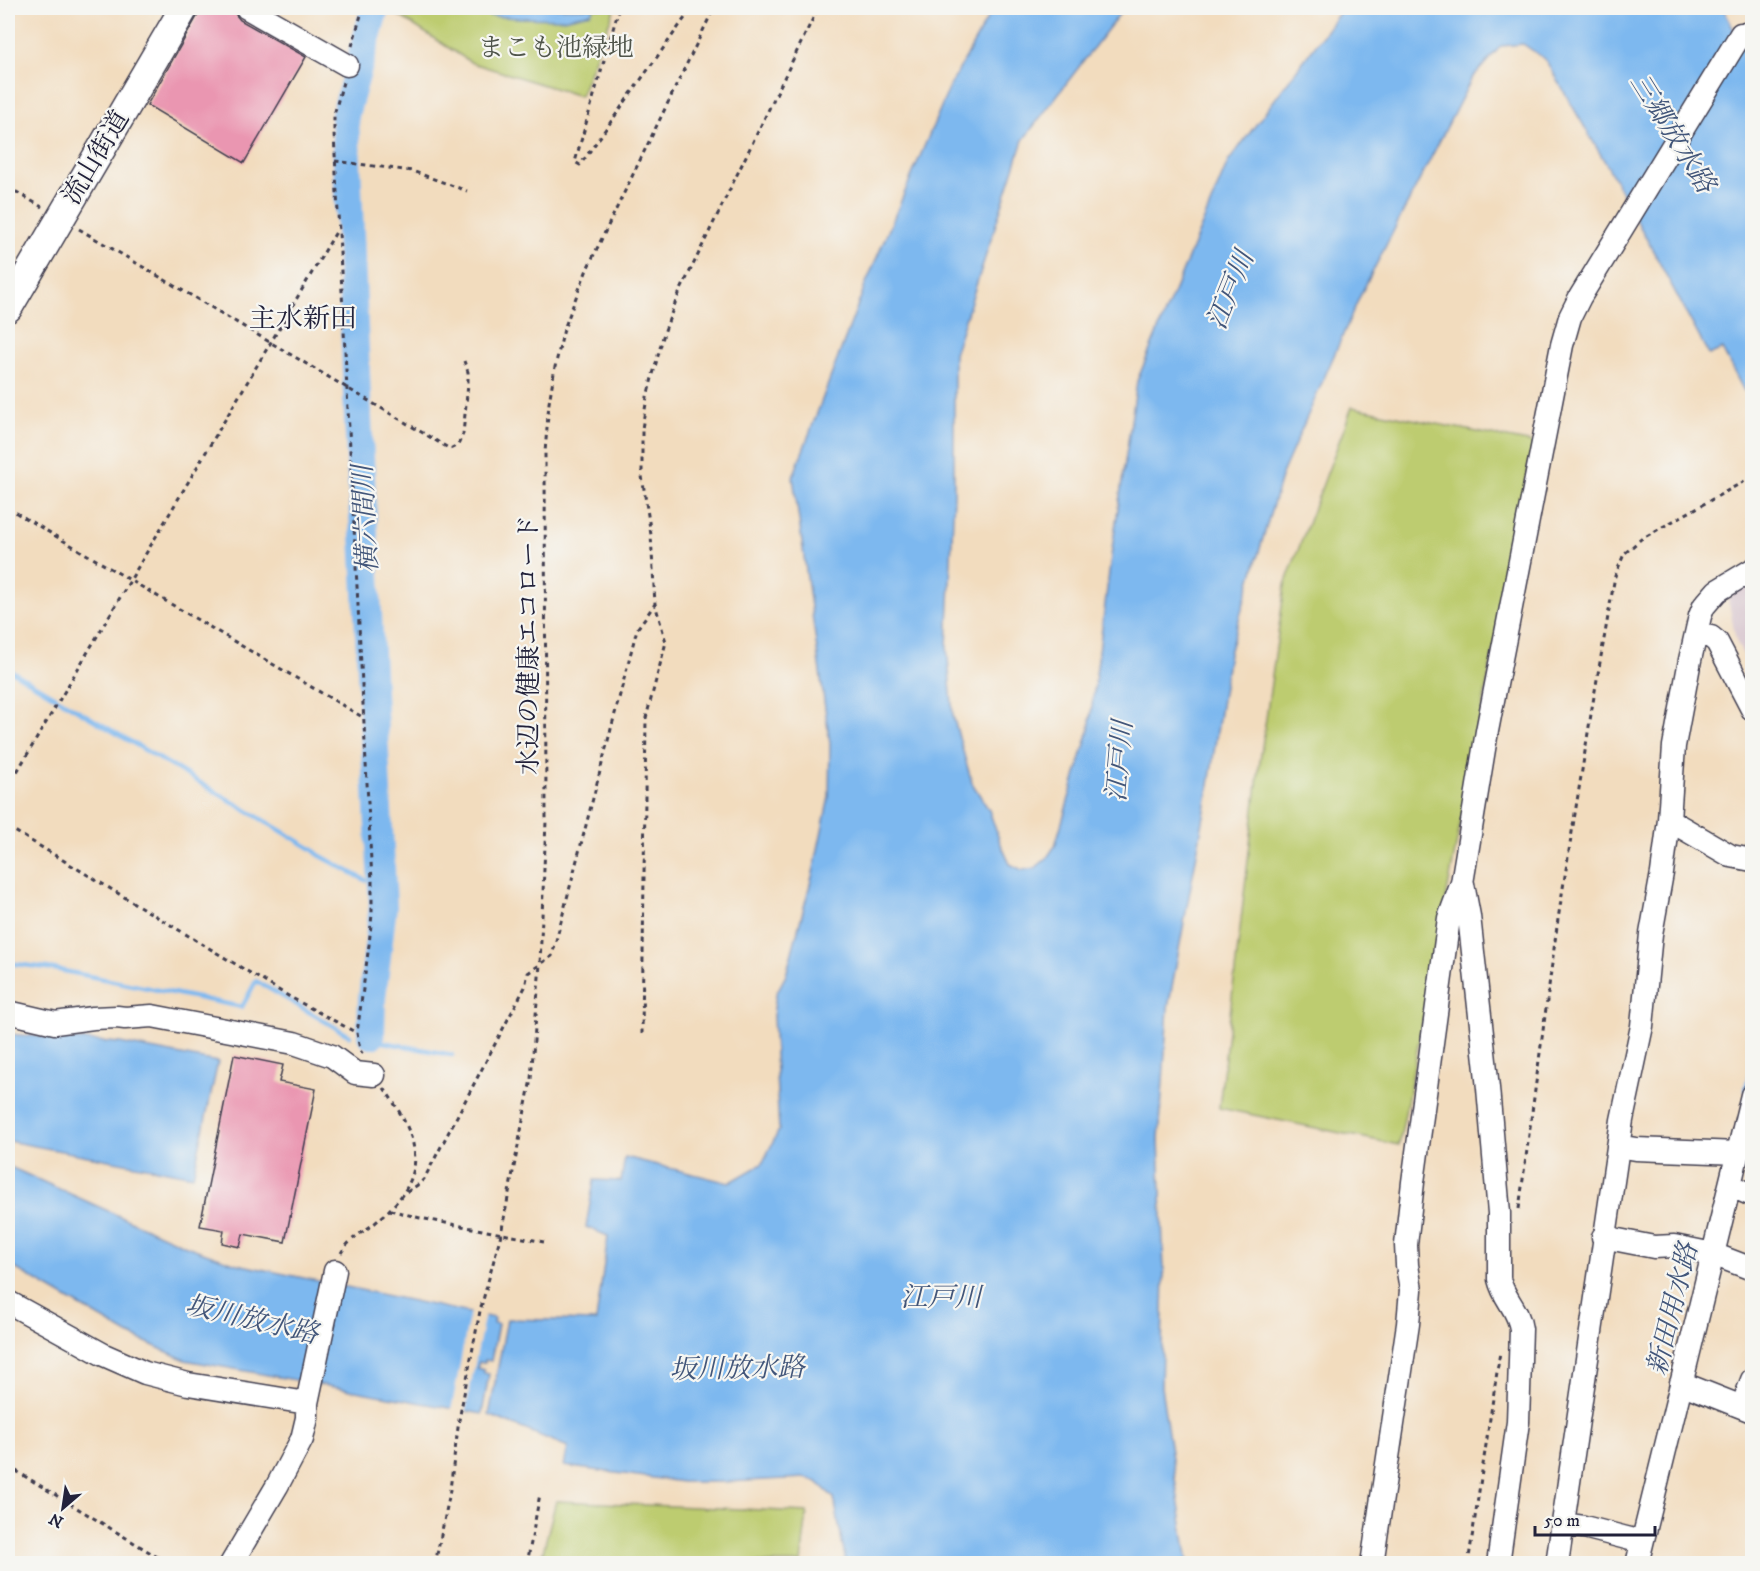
<svg xmlns="http://www.w3.org/2000/svg" width="1760" height="1571" viewBox="0 0 1760 1571" font-family="'IM FELL DW Pica','Noto Serif JP',serif">
<style>
.industrial{fill:#d2bdc8}
.green{fill:#bdcc6f;stroke:#707755;stroke-width:1.5}
.water{fill:#7db8ef;stroke:#506d95;stroke-width:1.5}
.pier{fill:#f2dcbe}
.lines{fill:none;stroke-linecap:round;stroke-linejoin:round}
.stream{stroke:#7db8ef;stroke-width:4.5}
.river{stroke:#7db8ef;stroke-width:28}
.building{fill:#ea96b1}
.minor-casing{stroke:#413e4f;stroke-width:25}
.major-casing{stroke:#413e4f;stroke-width:31}
.path{stroke:#413e4f;stroke-width:3;stroke-dasharray:4.5 4.5;stroke-linecap:butt}
.minor{stroke:#fff;stroke-width:22}
.major{stroke:#fff;stroke-width:28}
.labels{text-anchor:middle;stroke-width:4.5;stroke-linejoin:round;paint-order:stroke}
.park-label{font-size:26px;fill:#50554b;stroke:#f6f6f2}
.street-label{font-size:26px;fill:#22223b;stroke:#f6f6f2}
.water-label{font-size:27px;font-style:italic;fill:#42567a;stroke:#f6f6f2}
.neighbourhood-label{font-size:27px;fill:#22223b;stroke:#f6f6f2}
</style>
<rect width="100%" height="100%" fill="#f6f6f2"/>
<filter id="ink" filterUnits="userSpaceOnUse"><feTurbulence type="fractalNoise" baseFrequency=".0167" numOctaves="2"/><feDisplacementMap in="SourceGraphic" scale="12" xChannelSelector="R" yChannelSelector="G"/><feConvolveMatrix kernelMatrix="1 2 1 2 8 2 1 2 1" color-interpolation-filters="sRGB"/></filter>
<filter id="wash" filterUnits="userSpaceOnUse"><feTurbulence type="fractalNoise" baseFrequency=".008" numOctaves="4" result="noise"/><feDisplacementMap in="SourceGraphic" scale="24" xChannelSelector="R" yChannelSelector="G"/><feGaussianBlur stdDeviation="1.35" result="paint"/><feColorMatrix in="noise" values="0 0 0 0 0 0 0 0 0 0 0 0 0 0 0 0 0 1.4 0 .05"/><feComposite in="paint" operator="in"/></filter>
<g filter="url(#wash)">
<rect width="100%" height="100%" fill="#f2dcbe"/>
<path class="industrial" d="M1752 582V671L1736 641 1728 598Z"/>
<path class="green" d="M387 8H615L580 96 472 63Z
M1352 407 1533 443 1399 1145 1219 1108 1258 775 1285 585Z
M556 1501 807 1512 801 1563H540Z"/>
<path class="water" d="M467 8H594L591 13 563 19 518 18 490 16Z
M993 8H1124L1023 140 954 354V495L947 647 953 716 972 783 989 810 1000 842 1010 864 1022 870 1035 868 1046 859 1055 846 1089 730 1112 549 1137 381 1228 162 1343 8H1723L1752 66V386L1744 391 1722 349 1709 355 1608 167 1545 59 1523 44 1501 46 1472 78 1360 296 1282 474 1229 653 1206 805 1168 1008 1159 1139 1164 1272 1161 1387 1188 1563H846L834 1498 817 1482 806 1478 726 1482H683L564 1466 568 1447 489 1415 507 1319 596 1321 608 1236 586 1227 594 1180 621 1181 625 1157 729 1183 762 1164 779 1130 773 1016 776 994 786 975 813 873 829 797 830 744 793 477 866 283 950 86Z
M8 1034 120 1043 218 1062 193 1176 8 1141Z
M8 1166 186 1246 237 1264 494 1318 493 1323 498 1324 491 1361 485 1360V1363L479 1362 477 1368 484 1370V1373L489 1374 482 1414 185 1360 128 1334 8 1264Z"/>
<path class="pier" d="M470 1311 485 1313 465 1414 451 1411Z"/>
<g class="lines">
<path class="stream" d="M8 669 312 849 319 855 365 880
M8 963 54 969 242 1007 256 981 350 1036
M367 1039 452 1055
M1746 1089 1752 1063"/>
<path class="river" d="M371 1035 372 998 383 906 358 418 345 115 375 8"/>
</g>
<g id="blocks">
<path class="building" d="M202 8H230L234 10 236 15 240 20 306 57 244 163 147 105Z
M234 1055 283 1065 279 1082 316 1089 285 1242 243 1234 240 1247 222 1243 224 1230 200 1226Z"/>
</g>
</g>
<g filter="url(#ink)">
<use href="#blocks" fill-opacity="0" stroke="#413e4f" stroke-width="1.5"/>
<g class="lines">
<g class="minor-casing">
<path id="minor" d="M247 8 347 65
M1696 634 1711 637 1717 642 1752 709
M1669 820 1731 856 1752 860
M1463 884 1469 916 1488 1088 1499 1213V1279C1504 1300 1518 1308 1521 1329L1518 1422 1498 1564
M8 1012 55 1023 93 1018 117 1017 125 1018 152 1016 294 1043 332 1056 355 1073 374 1075
M1618 1146 1636 1149 1738 1153
M1731 1186 1752 1195
M1603 1237 1654 1247 1674 1246 1713 1254 1752 1269
M8 1302 104 1355 145 1373 188 1384 307 1403
M1681 1383 1752 1411
M1742 1407 1752 1380
M1562 1524 1584 1527 1642 1542
M231 1564 277 1486 302 1439 307 1418V1403L335 1271
M1372 1564 1408 1324 1411 1290 1407 1265 1406 1245 1413 1182 1449 918 1462 883 1487 731 1562 345 1570 317 1580 297 1741 34
M1557 1564 1622 1120 1642 1026 1651 934 1662 873 1669 820 1674 746 1690 660 1700 616 1704 606 1717 591 1752 570
M1637 1564 1752 1095"/>
</g>
<g class="major-casing">
<path id="major" d="M8 308 184 8"/>
</g>
<path class="path" d="M619 8 575 162 580 165 692 8
M352 46 363 8
M343 82 334 115V134L372 881V914L369 945 357 1033 360 1050 363 1055
M335 161 412 171 467 191
M8 187 42 207
M79 229 450 449 458 445 463 434 468 384V372L464 361
M8 508 364 718
M8 787 336 232H339
M8 827 290 997 357 1033
M642 1034 646 718 666 642 655 604 651 535 642 476V429L647 397 664 333 677 298 818 8
M407 1192 419 1184 424 1179 525 987 528 973 552 956 637 629 655 604
M1519 1209 1558 919 1592 708 1615 576 1624 554 1641 539 1752 477
M390 1210 420 1218 544 1242
M341 1253C351 1237 361 1234 375 1223 431 1176 422 1143 384 1088
M8 1466 169 1564
M435 1564 449 1497 459 1420 480 1311 501 1234 531 1079 540 964 546 821 545 452 549 403 555 367 564 329 578 292 588 267 714 8
M527 1564 540 1494
M1468 1564 1500 1352"/>
<use href="#minor" class="minor"/>
<use href="#major" class="major"/>
</g>
</g>
<g class="labels">
<g class="park-label">
<text x="556" y="56">まこも池緑地</text>
</g>
<g class="street-label">
<text transform="translate(95 157) rotate(-59)" y="9">流山街道</text>
<text transform="translate(528 645) rotate(-90)" y="9">水辺の健康エコロード</text>
</g>
<g class="water-label">
<text transform="translate(1673 133) rotate(58)" y="9">三郷放水路</text>
<text transform="translate(1230 290) rotate(-68)" y="9">江戸川</text>
<text transform="translate(365 519) rotate(-93)" y="9">横六間川</text>
<text transform="translate(1119 761) rotate(-85)" y="9">江戸川</text>
<text x="941" y="1306">江戸川</text>
<text transform="translate(1672 1309) rotate(-76)" y="9">新田用水路</text>
<text transform="translate(252 1319) rotate(13)" y="9">坂川放水路</text>
<text transform="translate(737 1368) rotate(-1)" y="9">坂川放水路</text>
</g>
<g class="neighbourhood-label">
<text x="303" y="327">主水新田</text>
</g>
</g>
<rect width="1760" height="1571" fill="none" stroke="#f6f6f2" stroke-width="30"/>
<g transform="translate(63 1508) rotate(209)" stroke="#f6f6f2" stroke-width="4.5" paint-order="stroke">
<path d="M0-4.5L10 22L0 15L-10 22Z" fill="#22223b"/>
<text y="-9" font-size="16" font-weight="bold" text-anchor="middle" fill="#22223b">N</text>
</g>
<path d="M1535 1526v9h120v-9" fill="none" stroke="#22223b" stroke-width="3"/>
<text x="1544" y="1526" font-size="18" fill="#22223b" stroke="#f6f6f2" stroke-width="4.5" paint-order="stroke">50 m</text>
</svg>
